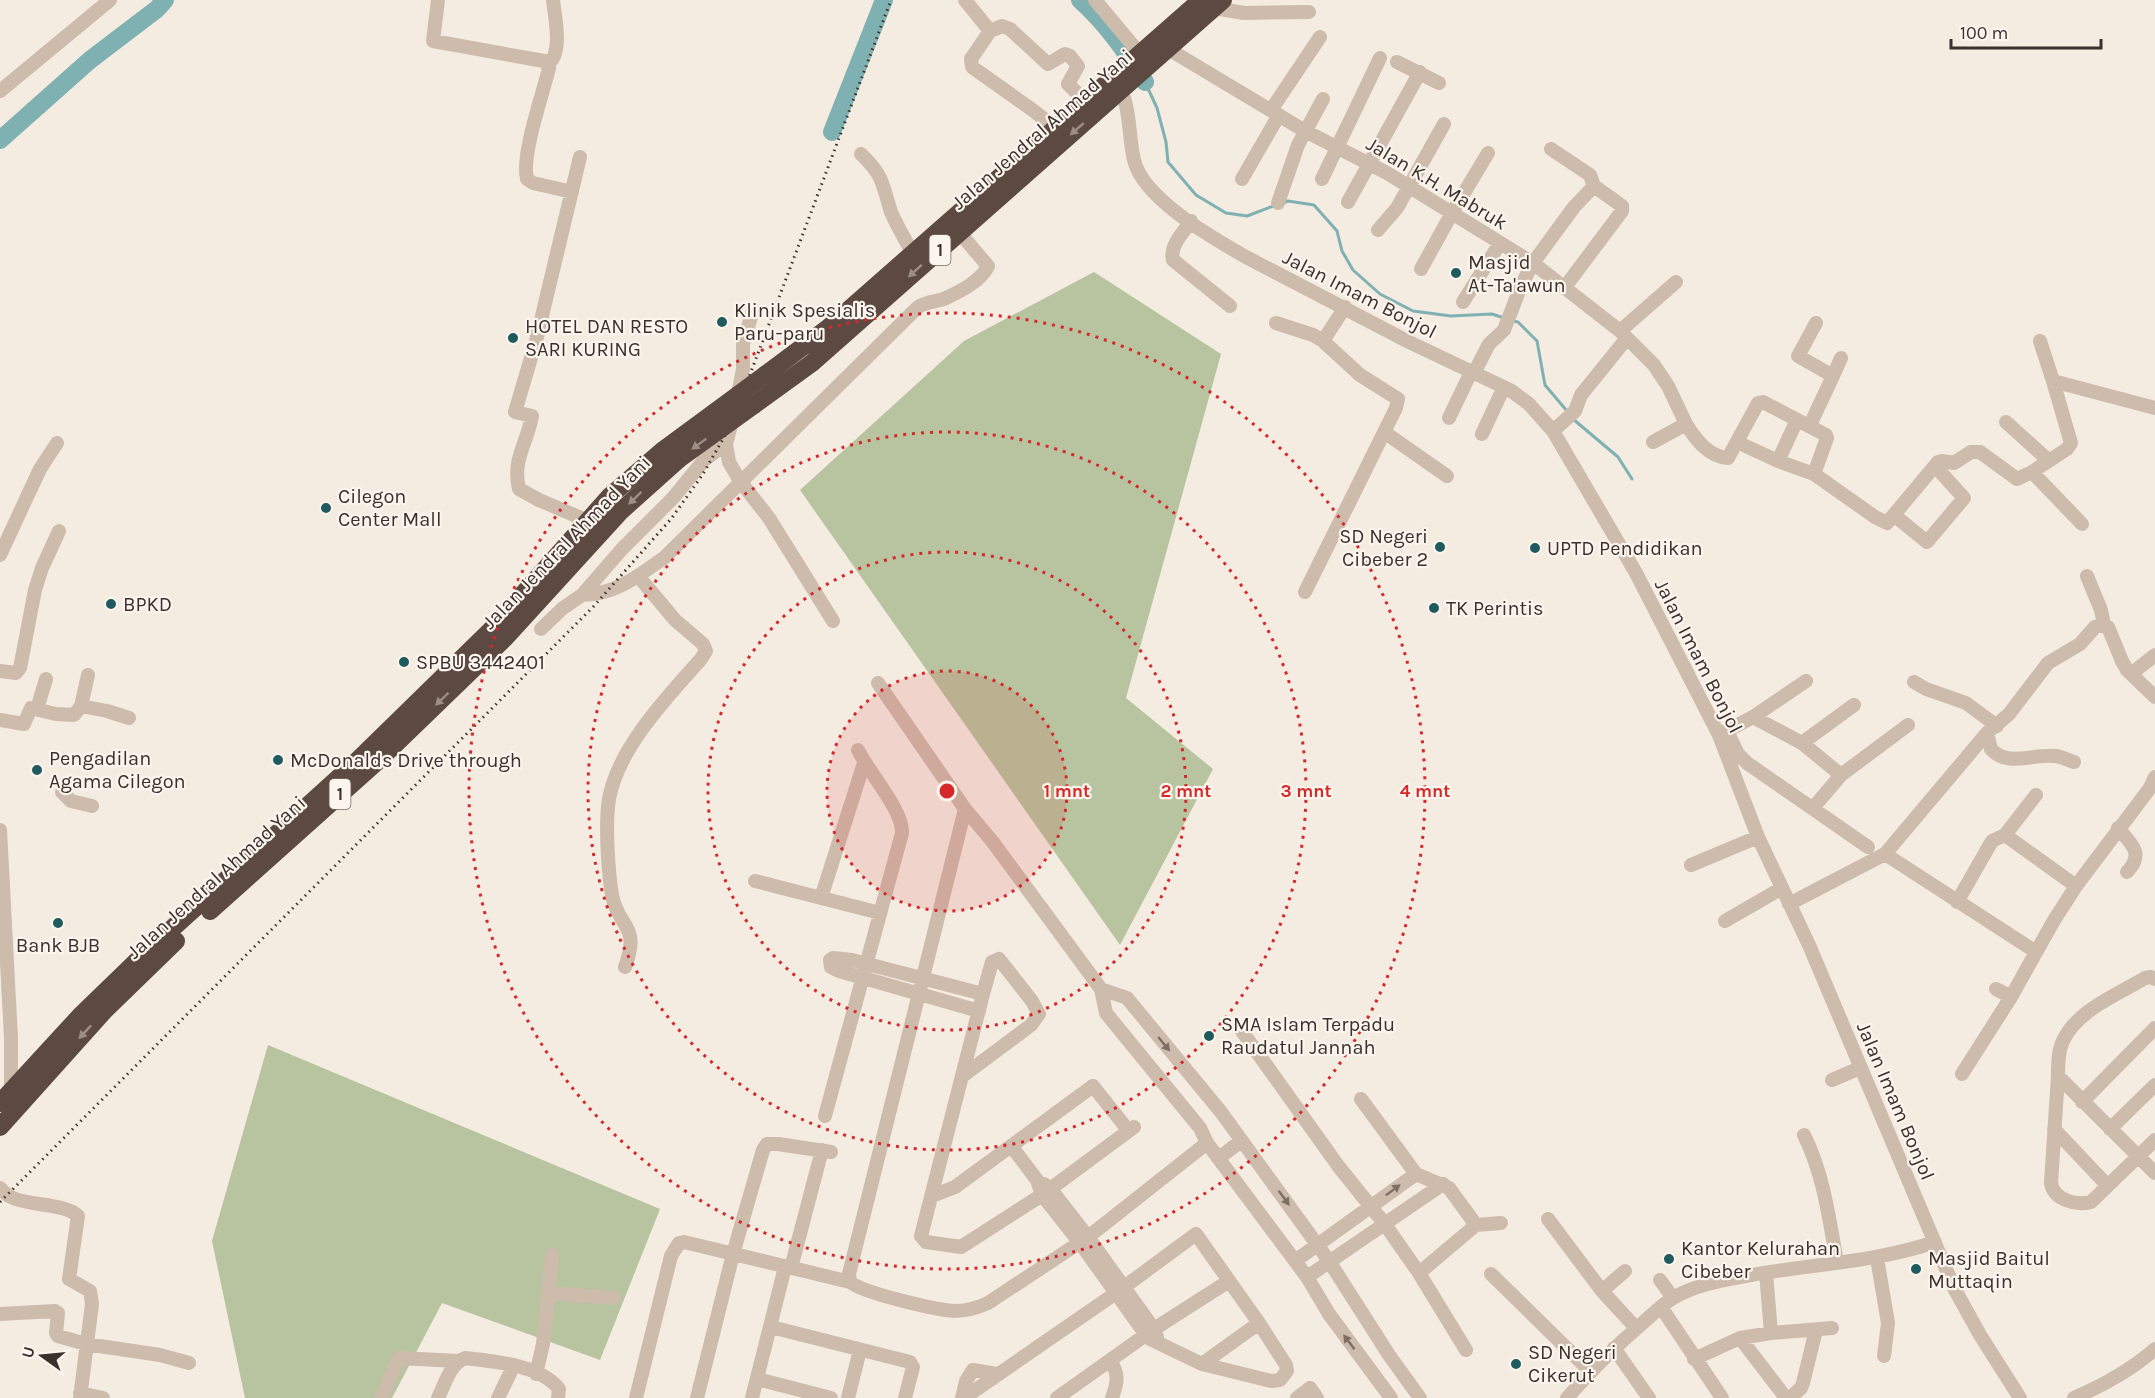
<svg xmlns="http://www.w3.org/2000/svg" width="2155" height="1398" viewBox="0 0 2155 1398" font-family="Karla,sans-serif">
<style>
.green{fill:#b8c4a0}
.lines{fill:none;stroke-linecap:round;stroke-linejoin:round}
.stream{stroke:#7fb0b2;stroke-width:3}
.river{stroke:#7fb0b2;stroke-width:18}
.minor{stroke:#cdbbac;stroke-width:14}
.highway{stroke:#5c4a42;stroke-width:18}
.rail{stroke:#3b302b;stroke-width:3;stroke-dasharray:1.5 4.5;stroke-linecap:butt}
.highway-bridge{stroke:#5c4a42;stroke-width:18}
.oneway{fill:#9c8e87}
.oneway2{fill:#7d6f65}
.ring{fill:none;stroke:#d62828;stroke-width:3;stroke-dasharray:3 6}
.poi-dot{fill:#1f5a5e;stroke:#fbf5ee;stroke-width:2}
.labels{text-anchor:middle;stroke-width:4.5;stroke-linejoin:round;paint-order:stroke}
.shield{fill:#fbf5ee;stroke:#756b66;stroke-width:1.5}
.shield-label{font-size:18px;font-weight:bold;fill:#3b302b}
.street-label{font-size:20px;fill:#3b302b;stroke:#fbf5ee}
.poi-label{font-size:20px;fill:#3b302b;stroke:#fbf5ee;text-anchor:start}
.centre{fill:#d62828;stroke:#fbf5ee;stroke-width:3}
.ring-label{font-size:18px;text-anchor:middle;font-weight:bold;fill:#d62828;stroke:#fbf5ee;stroke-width:4.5;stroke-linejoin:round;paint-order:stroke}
</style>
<rect width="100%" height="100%" fill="#f4ebe1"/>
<path class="green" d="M1094 272 1221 354 1126 698 1213 769 1120 945 800 490 964 341Z
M268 1045 660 1209 600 1360 442 1303 392 1398H245L212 1241Z"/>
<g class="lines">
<path class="stream" d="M1145 82 1157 108 1166 142 1168 162 1196 195 1226 213 1247 216 1276 205
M1283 203 1288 201 1314 205 1337 231 1342 251 1353 270 1380 294 1413 311 1451 316 1492 314 1504 318
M1513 321 1518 322 1537 341 1545 385 1567 411
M1573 419 1618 457 1632 479"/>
<path class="river" d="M1080 0C1107 24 1126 52 1145 82
M832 132 884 0
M0 140 90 60 157 9 165 0"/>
<path class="minor" d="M438 0 433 41 544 61 549 68C543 94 521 155 527 179L533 183 572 192
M965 0 990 31 971 59 972 67 1034 111 1055 128
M1095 0 1140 54
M1214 8 1244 13 1309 12
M990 31 1002 26 1010 29 1048 64 1065 54 1070 56 1078 66 1068 84 1085 101
M1160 44 1305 131 1387 173 1533 263 1620 331 1654 365 1668 386 1686 424 1653 442
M1397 62 1439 83
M548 64C563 54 555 17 553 0
M1118 84C1131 107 1128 134 1134 160 1143 199 1213 238 1246 257L1409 342 1510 390 1529 404 1553 431 1636 573 1719 735 1758 837 1809 945 1954 1288 1980 1335 2020 1398
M0 91 110 0
M1271 110 1320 37
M1551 149 1590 175 1594 186
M861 154C884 176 882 184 891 212 897 226 906 241 913 254
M580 157 536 341 515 412 532 416C527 444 512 459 519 489L539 500 588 521
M1242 179 1279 115
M1322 179 1380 58
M1348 202 1420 72
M1278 203 1298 145 1323 99
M1191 221C1184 232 1169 246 1173 260L1230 306
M1378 230 1397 208 1444 124
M1421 269 1452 213 1488 153
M1463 302 1500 243
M1276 323 1313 335 1323 341 1360 375 1398 399 1396 408 1305 592
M1620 331 1676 282
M1323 341 1345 307
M2040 341 2053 381 2155 408
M1474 373 1489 344 1504 330 1521 286 1533 263 1574 207 1594 186 1622 206V211L1565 287
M1833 376 1841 358
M737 400 743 369V344L753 310
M733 418 726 444 729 462 740 481 769 518 833 621
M1449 418 1471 372
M2006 422 2048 460
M1686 424C1696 440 1709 457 1728 458L1758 403 1763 402 1826 435 1827 438 1814 474
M1810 425 1833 376 1798 356 1816 323
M1553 431 1575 411 1581 395 1627 338
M1384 432 1447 476
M1482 434 1504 387
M1737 442 1778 461 1814 474 1875 517 1887 523 1938 462 1942 461 1954 463 1971 452H1980L2017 479 2032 472 2082 524
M1778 461 1797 420
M2032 472 2067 449 2071 443 2053 381
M1894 515 1927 542 1964 498 1935 466
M0 555 40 469 57 443
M2087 576 2101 610 2104 625
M582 595C615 595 640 575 665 557L918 307C927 301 937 302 946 298 961 291 981 281 988 266L959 232
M541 629 563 608 582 595 622 549 673 498 704 460 726 444
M0 671 16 673 20 668 35 590 42 568 59 531
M2131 674 2155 655
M1914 682 1926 689 1966 703 1997 726
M878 683 965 809
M81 706 88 675
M37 709 46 679
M1753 717 1802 743 1841 775 1813 808
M0 720 24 724 31 708 56 714 74 715 81 706 107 711 129 718
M1727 731 1738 754 1747 763 1868 847
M1987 733 1991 749C2007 768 2035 753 2056 756 2062 757 2068 760 2074 762
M1721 734 1753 717 1806 681
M1802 743 1854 705
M1841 775 1908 725
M62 792 71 801 92 806
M2118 828C2131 844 2145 853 2127 872
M0 830 11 1038V1090
M2005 835 2076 886
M1885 854 2036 952
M1691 865 1758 837
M755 881 880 913
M821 898 864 763
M1957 902 1992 841 2005 835 2036 795
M1789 904 1885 854 1987 733 2009 714 2048 663 2080 644 2095 627 2100 625 2108 627 2122 661 2127 670 2155 697
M1725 921 1782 888
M625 967C641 924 618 928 612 895 608 870 605 823 609 799 618 748 668 696 701 659L706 651 703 644 675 620 639 577
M2155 979 2151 977 2145 978C2117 995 2075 1011 2062 1043 2058 1053 2058 1065 2058 1076L2155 1173
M1101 989 1127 998 1221 1112 1329 1261 1389 1355 1420 1398
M1996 989 2011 997
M979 1011 839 971 831 967 830 960 833 958 852 960 983 994
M1239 1027 1339 1167 1384 1223 1419 1273 1466 1350
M1962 1074 2011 997 2053 922 2076 886 2150 788 2155 777
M964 1075 1031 1025 1039 1014 1032 1001 999 959 992 962 983 994 921 1236 926 1242 961 1247 1042 1195 1134 1127
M2058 1076 2051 1183C2054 1200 2076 1206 2091 1202L2155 1140
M1832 1080 1860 1068
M1361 1099 1416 1174 1449 1188 1476 1225 1501 1223
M2082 1102 2155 1028
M825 1116 902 833C903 810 869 773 858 750
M2054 1129 2107 1185
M2110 1129 2155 1085
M1804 1135C1824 1175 1829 1219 1837 1262
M1207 1143 1088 1237 988 1303C977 1308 967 1311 955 1311 936 1310 863 1293 850 1282L849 1274 965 809 992 841 1101 989 1106 1013 1200 1128 1207 1143 1307 1277 1329 1314 1391 1398
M1219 1158 1241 1141
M1044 1184 1050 1188 1088 1237 1154 1329 1157 1337
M0 1188C3 1191 6 1195 11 1197 27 1206 66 1203 78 1216L69 1279 90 1291 92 1304 80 1398
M932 1196 955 1187 1093 1086 1128 1130
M1548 1219 1602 1291 1636 1328
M1877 1258 1888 1323 1884 1356
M1295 1261 1416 1174
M791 1268 822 1150
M1419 1273 1476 1225
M1766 1273 1771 1333
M1491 1274 1591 1372
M1307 1277 1443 1184
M1660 1280 1673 1298
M1602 1291 1625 1271
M548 1293 614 1298
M1661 1307 1722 1398
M0 1314 55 1311 58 1313 56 1333 58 1336 86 1344 160 1355 189 1363
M771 1327 910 1362 913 1367 905 1398
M1740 1338 1786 1398
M1614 1348 1649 1398
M1694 1359 1740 1338 1771 1333 1832 1328
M1110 1361C1120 1374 1117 1384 1112 1398
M1202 1364 1259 1323
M536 1374 543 1344 552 1255
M757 1379 831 1398
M80 1393 103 1398
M381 1398 399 1358 458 1361
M438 1398C445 1384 450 1364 465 1358 493 1361 541 1365 559 1389L558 1398
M498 1398 514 1365
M636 1398 671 1256 679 1243 684 1242 850 1282
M697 1398 733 1254 763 1150 767 1144H778L831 1152
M752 1398 785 1267
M848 1398 860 1350
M962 1398 966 1381 973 1370 997 1374
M964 1398 1116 1293 1196 1234 1259 1323 1286 1365 1287 1371 1280 1380 1271 1381 1202 1364 1150 1339 1146 1335 1080 1243 1042 1195 1037 1180 1012 1147
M1057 1398 1154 1329 1229 1281
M1297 1398 1310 1388 1317 1398
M1567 1398C1591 1370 1617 1345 1645 1321 1654 1313 1663 1304 1673 1298 1697 1284 1724 1280 1751 1275 1813 1264 1876 1262 1935 1242
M1790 1398 1801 1388 1803 1383 1816 1330
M2074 1398C2104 1385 2130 1371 2155 1349"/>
<path class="highway" d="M765 375 828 328 1201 0
M754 405 812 363 1223 0
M210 911 381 758 506 637 621 511 679 459
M0 1103 80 1016 144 954 357 761 491 630 610 496 662 451 738 395
M0 1127 105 1010 176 941"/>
<path class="rail" d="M0 1202 594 606 671 519 703 474 731 425 891 0"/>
<path class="highway-bridge" d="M738 395 765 375
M679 459 754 405"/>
</g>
<defs><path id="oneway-solid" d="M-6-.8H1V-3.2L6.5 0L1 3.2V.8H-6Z" transform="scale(1.5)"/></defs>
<g class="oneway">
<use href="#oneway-solid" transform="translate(1077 129) rotate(139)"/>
<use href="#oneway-solid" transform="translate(915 271) rotate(138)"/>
<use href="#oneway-solid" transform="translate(699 444) rotate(144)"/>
<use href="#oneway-solid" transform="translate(635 498) rotate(136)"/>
<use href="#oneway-solid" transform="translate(442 699) rotate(136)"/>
<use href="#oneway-solid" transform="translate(85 1032) rotate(133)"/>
</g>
<g class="oneway2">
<use href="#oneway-solid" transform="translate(1164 1044) rotate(51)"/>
<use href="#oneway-solid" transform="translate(1393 1190) rotate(-37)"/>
<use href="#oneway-solid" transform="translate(1284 1198) rotate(54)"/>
<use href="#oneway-solid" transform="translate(1349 1342) rotate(-127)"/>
</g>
<circle cx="947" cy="791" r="120" fill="#d62828" fill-opacity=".12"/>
<g class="ring">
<circle cx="947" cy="791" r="120"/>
<circle cx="947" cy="791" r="239"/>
<circle cx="947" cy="791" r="359"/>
<circle cx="947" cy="791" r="478"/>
</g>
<g class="poi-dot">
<circle cx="1456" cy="273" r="6"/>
<circle cx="722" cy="322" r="6"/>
<circle cx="513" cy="338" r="6"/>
<circle cx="326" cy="508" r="6"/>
<circle cx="1440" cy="547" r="6"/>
<circle cx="1535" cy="548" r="6"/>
<circle cx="111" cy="604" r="6"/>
<circle cx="1434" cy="608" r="6"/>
<circle cx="404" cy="662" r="6"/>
<circle cx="278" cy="760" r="6"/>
<circle cx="37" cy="770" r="6"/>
<circle cx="58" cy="923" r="6"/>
<circle cx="1209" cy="1036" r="6"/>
<circle cx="1669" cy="1259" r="6"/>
<circle cx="1916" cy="1269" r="6"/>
<circle cx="1516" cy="1364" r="6"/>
</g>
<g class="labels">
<g class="shield">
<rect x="929.5" y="235" width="21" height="30" rx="4.5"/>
<rect x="329.5" y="779" width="21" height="30" rx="4.5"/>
</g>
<g class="shield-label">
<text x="940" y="256">1</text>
<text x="340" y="800">1</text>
</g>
<g class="street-label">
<text transform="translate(1042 129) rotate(-41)" y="7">Jalan Jendral Ahmad Yani</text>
<text transform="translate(1437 183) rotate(31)" y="7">Jalan K.H. Mabruk</text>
<text transform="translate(1360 294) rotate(27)" y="7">Jalan Imam Bonjol</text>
<text transform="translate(566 542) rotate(-46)" y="7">Jalan Jendral Ahmad Yani</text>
<text transform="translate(1699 656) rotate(63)" y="7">Jalan Imam Bonjol</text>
<text transform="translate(216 877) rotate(-42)" y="7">Jalan Jendral Ahmad Yani</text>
<text transform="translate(1896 1101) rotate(67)" y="7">Jalan Imam Bonjol</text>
</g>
<g class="poi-label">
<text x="1468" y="269">Masjid<tspan x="1468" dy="23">At-Ta'awun</tspan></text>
<text x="734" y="317">Klinik Spesialis<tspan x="734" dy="23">Paru-paru</tspan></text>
<text x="525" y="333">HOTEL DAN RESTO<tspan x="525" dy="23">SARI KURING</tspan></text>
<text x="338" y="503">Cilegon<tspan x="338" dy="23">Center Mall</tspan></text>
<text x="1428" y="543" text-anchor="end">SD Negeri<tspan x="1428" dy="23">Cibeber 2</tspan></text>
<text x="1547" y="555">UPTD Pendidikan</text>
<text x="123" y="611">BPKD</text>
<text x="1446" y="615">TK Perintis</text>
<text x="416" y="669">SPBU 3442401</text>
<text x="49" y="765">Pengadilan<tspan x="49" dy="23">Agama Cilegon</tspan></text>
<text x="290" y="767">McDonalds Drive through</text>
<text x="58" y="952" text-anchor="middle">Bank BJB</text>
<text x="1221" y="1031">SMA Islam Terpadu<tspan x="1221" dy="23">Raudatul Jannah</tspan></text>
<text x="1681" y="1255">Kantor Kelurahan<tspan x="1681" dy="23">Cibeber</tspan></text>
<text x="1928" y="1265">Masjid Baitul<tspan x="1928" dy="23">Muttaqin</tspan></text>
<text x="1528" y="1359">SD Negeri<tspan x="1528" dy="23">Cikerut</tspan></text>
</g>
</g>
<circle cx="947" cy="791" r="9" class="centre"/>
<g class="ring-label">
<text x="1067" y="797">1 mnt</text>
<text x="1186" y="797">2 mnt</text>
<text x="1306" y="797">3 mnt</text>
<text x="1425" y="797">4 mnt</text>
</g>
<g transform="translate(42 1356) rotate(285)" stroke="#fbf5ee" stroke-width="4.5" paint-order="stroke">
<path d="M0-4.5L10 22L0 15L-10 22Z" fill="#3b302b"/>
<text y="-9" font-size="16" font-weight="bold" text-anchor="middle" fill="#3b302b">U</text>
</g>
<path d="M1951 39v9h150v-9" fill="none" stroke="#3b302b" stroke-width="3"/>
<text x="1960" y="39" font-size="18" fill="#3b302b" stroke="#fbf5ee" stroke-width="4.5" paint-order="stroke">100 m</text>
</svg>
